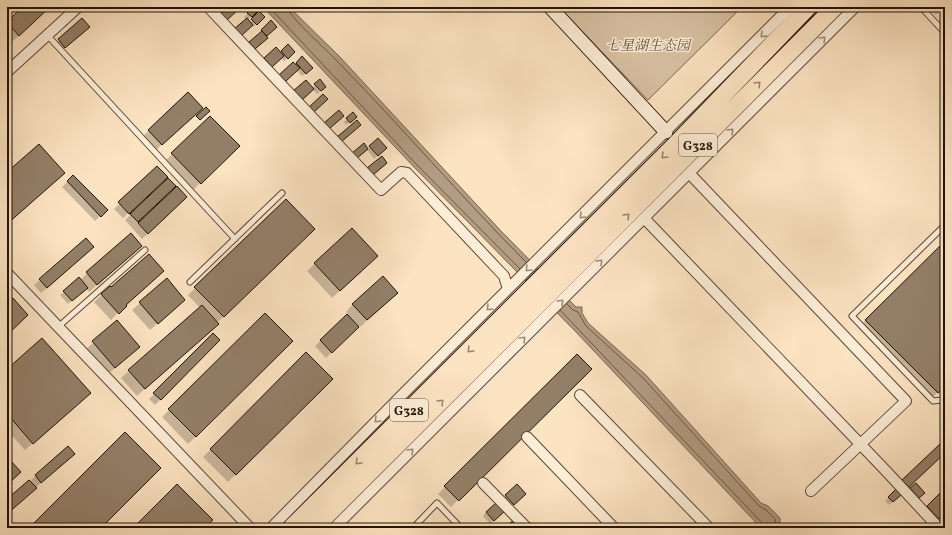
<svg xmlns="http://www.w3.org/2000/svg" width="952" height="535" viewBox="0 0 952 535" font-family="Vollkorn,'Noto Serif SC',serif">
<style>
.green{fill:#d7c0a2;stroke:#7c6a54}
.water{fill:#b29c82;stroke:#786550}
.shadow{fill:#0003}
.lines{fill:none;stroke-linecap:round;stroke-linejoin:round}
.shore{stroke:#6a5844;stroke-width:1}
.building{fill:#937f68;stroke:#211306}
.lane-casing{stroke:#584735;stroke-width:7}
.street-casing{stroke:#584735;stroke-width:12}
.secondary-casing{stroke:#211306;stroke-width:15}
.highway-casing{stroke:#211306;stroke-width:19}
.lane{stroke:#fdedd7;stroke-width:5}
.street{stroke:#fdedd7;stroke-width:10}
.secondary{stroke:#fdedd7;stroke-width:13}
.highway{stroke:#fce3c2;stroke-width:17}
.oneway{stroke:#9a8b79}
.oneway2{stroke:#99856d}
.labels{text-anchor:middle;stroke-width:3;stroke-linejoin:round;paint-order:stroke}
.shield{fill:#fdedd7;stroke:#635445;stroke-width:1}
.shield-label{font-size:13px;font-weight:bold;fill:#211306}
.park-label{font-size:14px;font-style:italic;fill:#61503d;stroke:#fdedd7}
</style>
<rect width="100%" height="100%" fill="#fce3c2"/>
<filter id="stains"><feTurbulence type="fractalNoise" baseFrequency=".005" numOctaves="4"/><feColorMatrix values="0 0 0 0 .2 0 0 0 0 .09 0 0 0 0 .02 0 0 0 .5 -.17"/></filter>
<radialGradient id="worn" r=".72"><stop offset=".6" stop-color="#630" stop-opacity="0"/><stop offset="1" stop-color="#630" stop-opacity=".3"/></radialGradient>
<path class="green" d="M559 7H742L648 100Z"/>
<path class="water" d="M263 7H289L339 56 501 231 576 307H582V313L588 323 646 375 761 503 768 506 780 518V525L782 528H761L576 332 414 167Z"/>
<path class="shadow" d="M24 7H49L11 43 7 38V23Z
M255 7 258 10 248 20 250 22 259 12 264 17 253 27 244 17Z
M928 7H945L936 15Z
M82 20 83 33 59 53 53 46Z
M287 45 294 52 284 61 281 58 268 70 261 62 276 48 280 53Z
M302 58 312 68 302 76 296 70 295 65Z
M319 81 325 87 317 94 312 88Z
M188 94 194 115 154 152 141 138Z
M210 117 238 146 193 190 165 161Z
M347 119 352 120 346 125 344 122Z
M364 145 367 150 370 147 382 152 374 159Z
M157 167 161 182 123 218 114 209Z
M73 176 107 210 95 221 62 187Z
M168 179 186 197 142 239 125 220Z
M286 200 314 229 217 323 210 331 137 396 121 378 200 308 188 295Z
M352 230 369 263 332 298 307 271Z
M131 235 133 253 89 292 86 288 68 304 60 295 80 280Z
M86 240 87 253 41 293 34 285Z
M945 242V385L930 400 858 328Z
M102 295 125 305 111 320 94 302Z
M184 300 150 330 132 310 140 303Z
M390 300 360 327 359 326 326 358 315 346 348 314 346 312 353 304Z
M265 315 292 341 188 444 162 417Z
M117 322 131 354 107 375 85 350Z
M213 335 219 340 155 405 149 399Z
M306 354 331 379 228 482 203 457Z
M577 355 590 369 451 507 438 494Z
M7 370 82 400 25 450 7 430Z
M68 448V459L7 513V501Z
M517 485 524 494 510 507 502 499Z
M916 485 923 493 915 501 907 492Z
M945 490V512L933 523 922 512Z
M896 491 900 495 889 505 885 501Z
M486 512 501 513 490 524 483 516Z
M841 525 844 528H838Z"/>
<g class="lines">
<path class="shore" d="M269 7 417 165 520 269
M287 7C288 16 328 51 336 60 401 126 461 197 526 262
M567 304 573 310 578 312 586 326 643 378 759 506 766 510 775 519 777 528
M560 310 763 524 764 528"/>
</g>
<path class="building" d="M22 7H50L19 36 7 22Z
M228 7H241L226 21 220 15Z
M253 7H256L259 10 252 17 247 13Z
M259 11 265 17 257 25 251 19Z
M82 18 90 27 65 48 58 39Z
M247 18 253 25 241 36 234 29Z
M271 20 277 27 267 36 261 30Z
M262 31 268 38 255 49 249 42Z
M288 44 295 52 288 59 281 51Z
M276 47 284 56 272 67 264 58Z
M302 56 313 68 306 74 296 63Z
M293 62 300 68 285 82 279 75Z
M320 79 326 87 321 91 314 84Z
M306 80 314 89 301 101 293 91Z
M188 92 203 108 162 145 148 130Z
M323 94 328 99 313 113 308 108Z
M206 107 210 111 200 120 196 116Z
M339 110 344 116 329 129 324 123Z
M353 112 357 117 350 123 346 118Z
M210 116 240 146 201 184 171 153Z
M357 120 361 125 341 142 337 137Z
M378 138 387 148 378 156 369 146Z
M364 143 368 149 356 159 351 154Z
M39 144 65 173 7 224V172Z
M382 156 387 163 373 175 367 168Z
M157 166 168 177 129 214 118 202Z
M73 175 108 210 101 217 67 181Z
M168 178 176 186 138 222 130 214Z
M177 186 187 197 148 234 138 223Z
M286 199 315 229 224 317 194 287Z
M352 228 378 256 340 291 314 263Z
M131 233 142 246 97 285 86 272Z
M86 238 94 247 47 288 39 279Z
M945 241V387L938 393 865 320Z
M149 254 164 271 126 305 127 306 119 314 101 294 110 286 111 287Z
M383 276 398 293 367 320 352 304Z
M79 277 88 288 72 301 63 291Z
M167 278 185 300 158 324 139 302Z
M13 298 28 315 7 335V304Z
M202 305 219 324 145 389 128 370Z
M265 313 293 341 196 437 168 409Z
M347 314 359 327 332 353 320 340Z
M117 320 140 347 115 368 92 341Z
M213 333 220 340 161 400 153 393Z
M42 338 91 393 33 444 9 416 7 417V369Z
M306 352 333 379 236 475 210 449Z
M577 354 592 369 459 501 444 486Z
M125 432 161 468 101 528H29Z
M941 443 945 448V453L909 487 902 480Z
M68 446 75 454 41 483 35 475Z
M9 459 21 472 7 485V461Z
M29 480 37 488 7 514V499Z
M916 483 925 493 919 498 910 488Z
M177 484 213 520 204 528H133Z
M517 484 526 494 514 505 505 495Z
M945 488V513L939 519 927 506Z
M896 489 901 495 893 502 888 497Z
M498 501 506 510 494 521 486 512Z
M515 519 523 528H504Z"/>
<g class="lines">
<g class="lane-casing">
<path id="lane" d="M921 7 945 33
M48 36 235 239
M945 225 852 316 933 401 942 400 945 397
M190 282 282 193
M58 327 145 250
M413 528 437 503 461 528"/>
</g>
<g class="street-casing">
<path id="street" d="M208 7 381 190 401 172 407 173 504 276 508 289
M7 72 78 7
M689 173 906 401 811 491
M644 218 887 472 938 527 937 528
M7 273 250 528
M580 395 709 528
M527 437 614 528
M483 483 527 528
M271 528 400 397 790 7
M334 528 855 7"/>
</g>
<g class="secondary-casing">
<path id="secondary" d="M550 7 666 132"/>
</g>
<g class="highway-casing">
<path id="highway" d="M291 528 675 145 808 7
M314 528 560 283 835 7"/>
</g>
<use href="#lane" class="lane"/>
<use href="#street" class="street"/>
<use href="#secondary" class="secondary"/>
<use href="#highway" class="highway"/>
</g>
<defs><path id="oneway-chevron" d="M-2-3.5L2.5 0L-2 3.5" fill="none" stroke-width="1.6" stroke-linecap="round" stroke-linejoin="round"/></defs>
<g class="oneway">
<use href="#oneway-chevron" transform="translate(763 35) rotate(135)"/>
<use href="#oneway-chevron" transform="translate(823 39) rotate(-45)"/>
<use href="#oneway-chevron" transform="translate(731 131) rotate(-45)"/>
<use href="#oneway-chevron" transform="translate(582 216) rotate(135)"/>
<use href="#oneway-chevron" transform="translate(600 262) rotate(-45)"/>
<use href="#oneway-chevron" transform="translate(528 269) rotate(135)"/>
<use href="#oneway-chevron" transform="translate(561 302) rotate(-45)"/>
<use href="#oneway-chevron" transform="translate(489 308) rotate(135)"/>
<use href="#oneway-chevron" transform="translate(523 339) rotate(-45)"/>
<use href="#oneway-chevron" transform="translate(377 420) rotate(135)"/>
<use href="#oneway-chevron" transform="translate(411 451) rotate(-45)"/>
</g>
<g class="oneway2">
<use href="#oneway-chevron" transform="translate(758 84) rotate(-45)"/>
<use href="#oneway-chevron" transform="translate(664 156) rotate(135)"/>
<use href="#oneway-chevron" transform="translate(627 216) rotate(-45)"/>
<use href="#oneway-chevron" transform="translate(470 350) rotate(135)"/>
<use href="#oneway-chevron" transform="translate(441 402) rotate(-45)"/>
<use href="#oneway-chevron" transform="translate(358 462) rotate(135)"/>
</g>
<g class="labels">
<g class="shield">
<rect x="679" y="134" width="38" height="22" rx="3"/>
<rect x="390" y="399" width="38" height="22" rx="3"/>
</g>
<g class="shield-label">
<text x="698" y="150">G328</text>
<text x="409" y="415">G328</text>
</g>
<g class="park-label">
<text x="648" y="50">七星湖生态园</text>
</g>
</g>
<rect width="952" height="535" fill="none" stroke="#fce3c2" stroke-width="24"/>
<rect x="8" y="8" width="936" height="519" fill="none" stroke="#211306" stroke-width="2"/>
<rect x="12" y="12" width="928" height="511" fill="none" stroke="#211306"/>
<rect width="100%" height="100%" filter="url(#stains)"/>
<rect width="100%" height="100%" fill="url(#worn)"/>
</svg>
